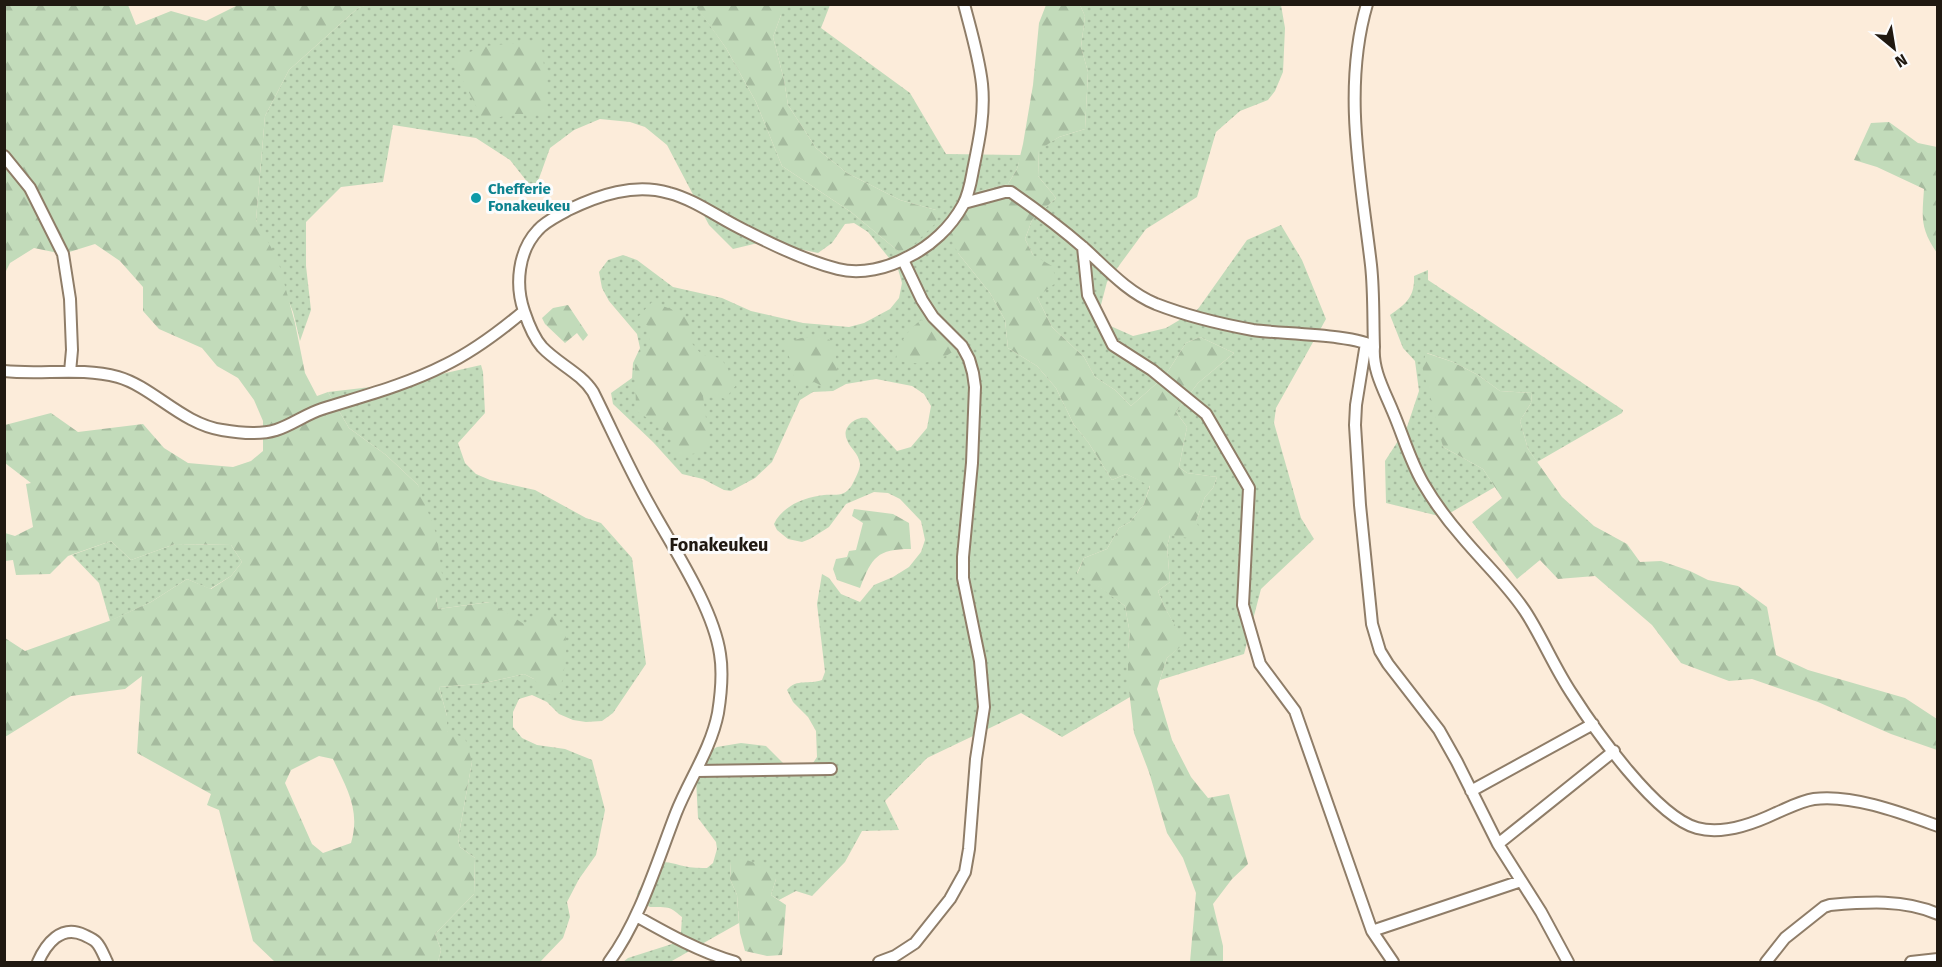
<svg xmlns="http://www.w3.org/2000/svg" width="1942" height="967" viewBox="0 0 1942 967" font-family="'Fira Sans',sans-serif">
<style>
.grass{fill:url(#grass-dots)}
.forest{fill:url(#forest-firs);fill-rule:evenodd}
.lines{fill:none;stroke-linecap:round;stroke-linejoin:round}
.minor-casing{stroke:#8f7d68;stroke-width:14}
.minor{stroke:#fff;stroke-width:10}
.culture-dot{fill:#0f9aa8;stroke:#fcfcfc;stroke-width:2}
.labels{text-anchor:middle;stroke-width:6;stroke-linejoin:round;paint-order:stroke}
.culture-label{font-size:15px;font-weight:bold;fill:#0d838f;stroke:#fcfcfc;text-anchor:start}
.quarter-label{font-size:18px;font-weight:bold;fill:#201911;stroke:#fcfcfc}
</style>
<defs>
<pattern id="grass-dots" width="8" height="8" patternUnits="userSpaceOnUse" patternTransform="scale(1.5)"><rect width="8" height="8" fill="#c2dbba"/><path d="M2 2h.1M6 6h.1" fill="none" stroke="#a6bb9f" stroke-width="1.8" stroke-linecap="round"/></pattern>
<pattern id="forest-firs" width="22" height="20" patternUnits="userSpaceOnUse" patternTransform="scale(1.5)"><rect width="22" height="20" fill="#c2dbba"/><path d="M5 1l3.5 6h-7zM16 11l3.5 6h-7z" fill="#a6bb9f"/></pattern>
</defs>
<rect width="100%" height="100%" fill="#fcecda"/>
<path class="grass" d="M371 4H695L726 48 756 102 782 166 851 212 898 251 936 210 900 200 847 173 816 148 788 105 784 80 773 37 781 15V5H830L821 28 910 93 946 154 1021 155 1017 169 1008 184 976 192 958 253 990 293 1005 320 1008 348 1037 366 1056 388 1074 425 1088 442 1112 480 1126 474 1150 485 1144 504 1130 522 1119 528 1107 549 1084 558 1077 573 1103 589 1125 606 1130 634 1128 649 1130 697 1062 737 1021 713 927 758 885 801 899 830 862 831 845 862 812 896 796 891 779 900 771 895 776 879 731 862 730 879 737 895 739 923 670 962H623L628 958 672 944 681 932 682 917C678 914 673 909 669 908 648 904 653 914 637 894 664 842 664 870 707 868L713 863 717 849 716 842 698 818 696 778 710 751 717 747 741 743 766 746 793 773 813 763 817 757 816 731 808 717 793 702 787 690C797 678 809 685 822 680L825 672 817 604 822 574 829 578 841 594 860 602 874 585 893 577 909 567 921 552 925 540 921 521 900 499 888 493 874 492 846 504 829 527 810 539 802 542 788 539 777 530 774 524C782 506 805 497 824 495 836 494 844 498 852 485 855 479 860 470 860 464 858 452 851 450 847 440 841 428 855 416 867 418L897 451 911 447 927 428 931 406 924 394 912 386 876 379 846 384 833 391 813 392 800 400 772 462 755 478 731 491 724 490 703 479 682 474 653 442 613 404 611 393 632 378 633 363 640 348 637 334 609 301 602 288 599 272 608 260 623 255 637 260 673 287 722 298 751 311 803 323 849 327 864 323 890 309 899 298 902 283 898 269 868 232 854 223 845 224 832 243 818 253 771 243H758L733 249 709 225 667 145 645 127 630 122 600 119 574 130 550 148 537 184 539 194 536 193 510 160 476 138 393 125 383 182 341 187 306 222V266L311 310 300 341 293 312 256 220 265 116 289 70 358 8Z
M1080 5H1281L1285 28 1283 72 1275 91 1268 100 1240 111 1216 132 1197 197 1146 229 1107 282 1097 320 1133 336 1166 328 1198 309 1247 240 1281 225 1302 260 1326 319 1276 408 1274 423 1301 518 1314 539 1261 589 1244 654 1160 680 1167 658 1184 643 1164 606 1158 591 1170 582 1167 547 1170 535 1196 521 1205 497 1213 488 1217 477 1187 473 1179 467 1187 427 1176 412 1198 383 1234 353 1200 337 1186 343 1165 376 1131 406 1115 390 1095 377 1084 357 1052 327 1037 297 1033 255 1025 239 1032 220 1056 198 1038 176 1039 149 1059 137 1085 129 1088 72 1081 47 1085 16Z
M1428 270V280L1623 410 1622 413 1537 462 1528 449 1520 421 1531 403 1532 393 1500 391 1478 375 1453 362 1427 353 1443 447 1483 469 1495 487 1443 517 1386 503 1385 461 1407 427 1419 391 1415 361 1403 348 1390 315C1406 304 1415 297 1414 276Z
M481 365 483 372 485 413 458 443 465 463 476 474 490 480 535 490 586 518 601 523 632 558 646 664 613 713 602 721 586 722 573 720 559 714 547 702 532 695 519 699 513 712V727L522 738 537 745 565 749 592 760 605 810 596 855 579 879 567 902 570 917 563 938 540 962H438L441 950 435 934 474 894 475 858 460 847 458 839 472 762 447 731V716L439 687 480 684 524 674 534 679 527 627 489 602 438 609 418 485 386 455 349 428 328 392 397 384Z
M111 541 131 560 175 544 231 545 242 562 231 576 210 589 187 579 151 602 110 621 99 583 72 555Z"/>
<path class="forest" d="M5 5H128L136 25 171 11 206 21 238 5H371L358 8 289 70 265 116 256 220 278 260 295 323 305 373 317 396 328 392 349 428 386 455 418 485 437 536 444 589 436 598 438 609 490 602 527 626 544 611C548 613 554 615 557 618 574 635 563 672 560 693L544 695 534 679 524 674 480 684 439 687 447 716V731L465 738 472 762 458 839 460 847 475 858 474 894 435 934 441 950 438 962H275L253 941 219 810 207 805 211 794 137 753 142 676 125 689 71 696 5 737V638L25 651 109 621 151 602 187 579 211 589 231 576 242 562 231 545 175 544 131 560 111 541 68 556 50 574 16 575 13 560 5 561V533L15 536 33 527 26 484 31 483 5 463V425L51 413 78 432 143 424 164 448 188 463 233 467 251 461 263 451V421L254 400 238 378 217 366 202 348 159 329 143 311V287L120 261 95 244 63 254 34 248 10 263 5 273ZM319 756 333 759C346 787 361 810 351 843L323 853 312 844 285 783 291 770Z
M695 5H781V15L773 37 784 80 788 105 816 148 847 173 900 200 936 210V223L909 249 898 251 851 212 782 166 756 102 726 48Z
M1046 5H1080L1085 16 1081 47 1088 72 1085 129 1059 137 1039 150 1038 176 1056 198 1032 220 1025 239 1033 255 1052 266 1057 282 1037 297 1052 327 1084 357 1095 377 1115 390 1131 406 1165 376 1186 343 1200 337 1234 353 1198 383 1176 412 1187 427 1179 467 1187 473 1217 477 1213 488 1205 497 1196 521 1205 541 1170 535 1167 547 1170 582 1158 591 1164 606 1185 643 1167 658 1157 689 1172 740 1191 777 1208 798 1229 794 1248 864 1232 879 1213 904 1223 946V962H1190L1196 893 1183 858 1167 833 1149 772 1134 733 1128 682V649L1130 634 1125 606 1102 589 1077 574 1084 558 1107 549 1119 528 1130 522 1144 504 1150 486 1126 474 1112 480 1088 442 1074 425 1056 388 1037 366 1008 348 1005 320 990 293 958 253 944 225 959 202 976 192 1008 184 1017 169 1023 144 1033 85 1039 23Z
M541 41 547 90 545 114H510L484 122 452 59 485 46Z
M1889 122 1918 143 1937 147V253C1920 228 1922 218 1924 189L1877 167 1854 160 1871 123Z
M652 302 676 311 690 319 689 340 702 355 721 358 737 384 725 399 713 394 703 396 709 440 698 453 673 457V437L655 423 636 411 635 365 650 345 648 326 637 318Z
M568 305 588 335 583 341 577 333 565 343 545 324 542 318 553 308Z
M921 320 948 331 957 349C939 362 916 368 896 359 899 342 908 330 921 320Z
M823 336 834 343 838 376 826 388 814 382 806 383 798 396 786 343 801 338Z
M1426 353 1453 362 1478 375 1500 391 1532 393 1531 403 1520 421 1528 449 1562 497 1594 526 1627 544 1640 562 1661 561 1690 571 1708 580 1738 586 1767 607 1776 655 1808 670 1905 698 1937 719V750L1891 734 1818 702 1752 679 1729 681 1681 663 1652 625 1595 576 1558 579 1540 560 1517 579 1472 522 1502 498 1483 469 1443 447 1422 366Z
M854 509 893 514 909 523 911 549C877 549 872 557 860 588L837 580 833 569 836 559 847 557 849 551 856 550 863 523 852 516Z
M741 858 774 870 776 879 771 895 786 905 782 955 767 956 745 951 740 933 737 895 730 879 731 862Z"/>
<g class="lines">
<g class="minor-casing">
<path id="minor" d="M1367 4C1342 89 1361 179 1371 265 1374 292 1373 320 1374 347
M4 156 30 188 63 254 70 299 72 350 70 372
M964 203 1005 192H1011C1037 210 1061 228 1084 248 1106 268 1127 292 1156 304 1187 316 1220 324 1253 330 1279 334 1356 334 1374 347 1372 370 1385 392 1393 412 1403 435 1410 461 1423 483 1434 502 1449 522 1463 538 1484 563 1507 584 1525 611 1542 637 1554 667 1572 694 1595 730 1656 817 1697 828 1722 835 1753 824 1776 813 1788 808 1801 801 1814 799 1852 794 1902 813 1938 826
M1083 247 1088 295 1113 345 1152 370 1206 414 1249 488 1243 605 1260 664 1295 711 1372 931 1393 962
M1366 343 1356 405 1355 425 1360 505 1372 624 1380 651 1388 664 1439 730 1457 762 1498 844 1541 912 1568 962
M4 371C42 375 81 367 118 377 153 387 182 424 222 430 239 433 260 435 276 430 292 425 306 414 322 409 363 396 406 385 445 365 474 351 499 332 524 311
M697 771 831 769
M1471 791 1593 724
M1498 844 1614 751
M636 916C668 934 700 952 735 962
M1372 931 1521 881
M38 962C46 944 61 924 84 935 88 937 93 939 96 942 101 947 104 956 107 962
M609 962C640 920 657 862 676 813 689 780 711 749 718 713 721 694 723 672 720 654 713 607 673 548 650 506 629 469 612 430 593 392 581 373 558 364 542 347 534 338 528 323 524 311 515 285 518 251 538 230 546 221 558 216 568 210 599 195 634 183 669 193 696 200 720 219 746 231 775 246 806 261 838 269 861 275 888 268 908 257 931 246 951 227 963 205 969 194 971 181 973 170 979 141 985 114 982 84 979 57 971 31 964 4
M879 962 895 956 915 943 950 899 965 872 969 849 976 759 984 707 980 661 963 578V557L972 463 975 387 973 373 969 359 962 346 933 317 922 300 903 260
M1766 962 1785 938 1824 907 1830 905C1866 902 1904 899 1938 914
M1911 962 1938 959"/>
</g>
<use href="#minor" class="minor"/>
</g>
<circle class="culture-dot" cx="476" cy="198" r="6"/>
<g class="labels">
<g class="culture-label">
<text x="488" y="194">Chefferie<tspan x="488" dy="17">Fonakeukeu</tspan></text>
</g>
<g class="quarter-label">
<text x="719" y="551">Fonakeukeu</text>
</g>
</g>
<rect width="1942" height="967" fill="none" stroke="#201911" stroke-width="12"/>
<g transform="translate(1894 48) rotate(150)" stroke="#fcfcfc" stroke-width="4.5" paint-order="stroke">
<path d="M0-4.5L10 22L0 15L-10 22Z" fill="#201911"/>
<text y="-9" font-size="16" font-weight="bold" text-anchor="middle" fill="#201911">N</text>
</g>
</svg>
